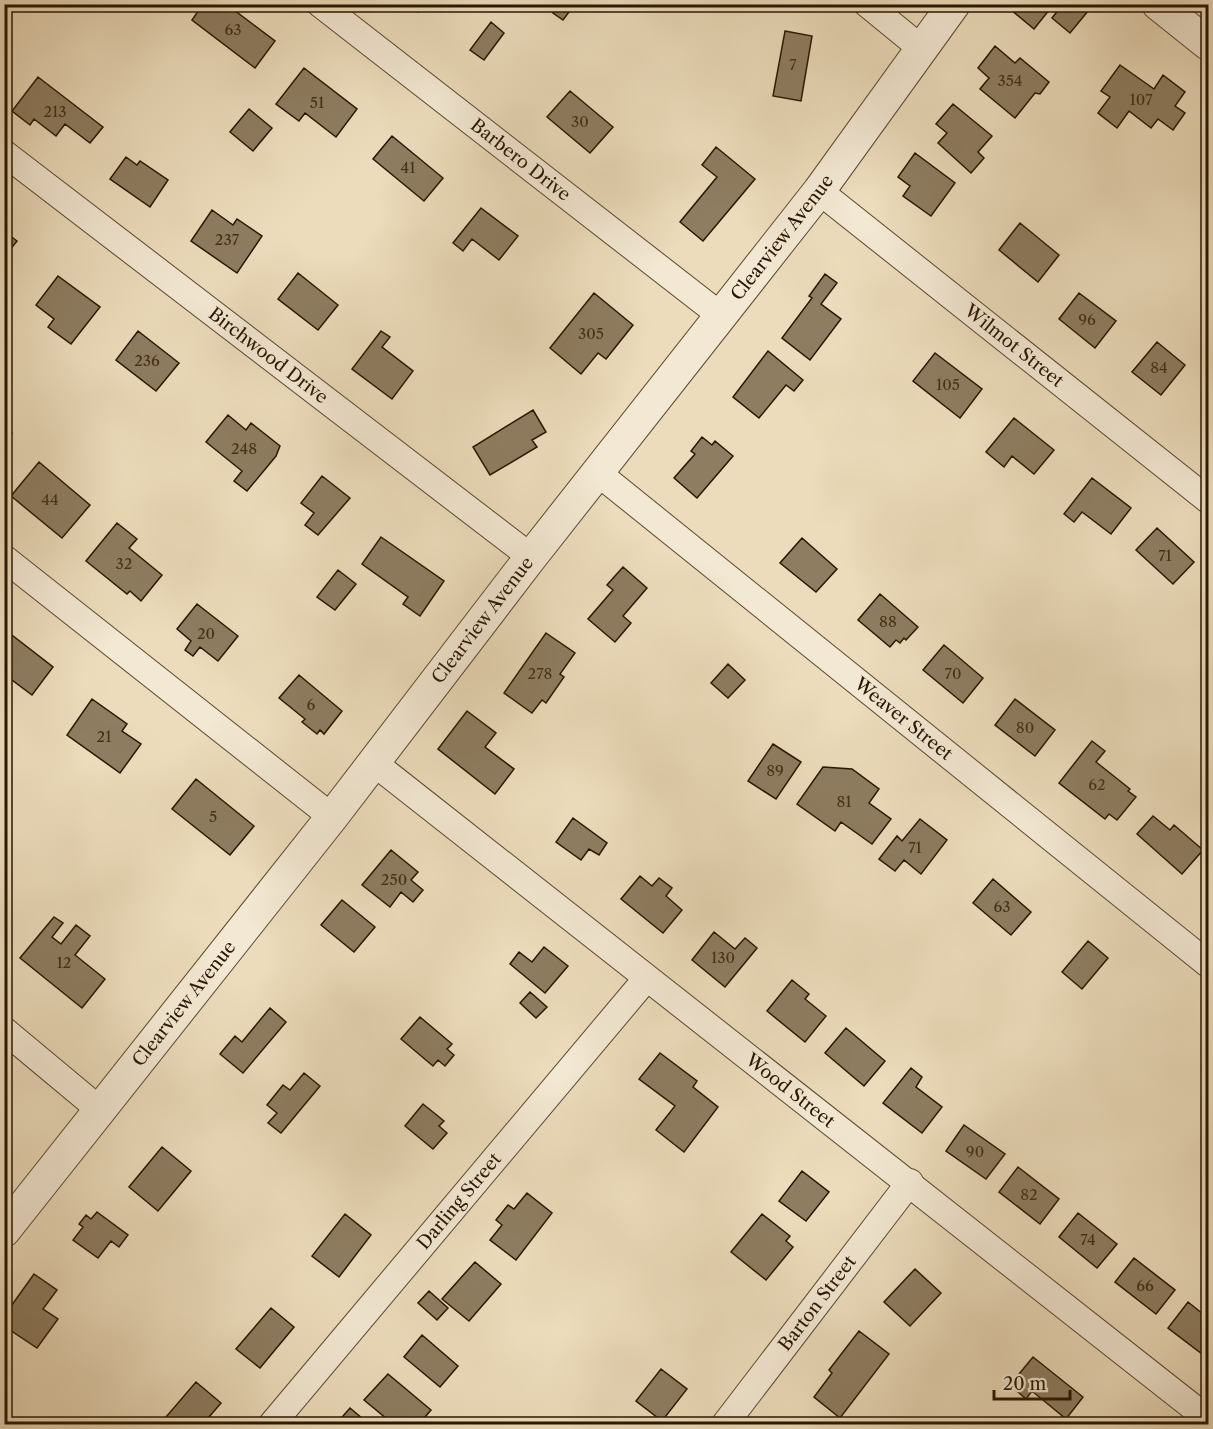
<svg xmlns="http://www.w3.org/2000/svg" width="1213" height="1429" viewBox="0 0 1213 1429" font-family="'Libre Caslon Text',serif">
<style>
.building{fill:#8e7d61;stroke:#281600;stroke-width:1.5}
.lines{fill:none;stroke-linecap:round;stroke-linejoin:round}
.minor-casing{stroke:#59482f;stroke-width:28}
.tertiary-casing{stroke:#59482f;stroke-width:34}
.minor{stroke:#f3e8d3;stroke-width:26}
.tertiary{stroke:#f3e8d3;stroke-width:32}
.labels{text-anchor:middle;stroke-width:6;stroke-linejoin:round;paint-order:stroke}
.number-label{font-size:15px;fill:#423018}
.street-label{font-size:18px;fill:#281600;stroke:#f3e8d3}
</style>
<rect width="100%" height="100%" fill="#ecdcbb"/>
<filter id="stains"><feTurbulence type="fractalNoise" baseFrequency=".00333" numOctaves="4"/><feColorMatrix values="0 0 0 0 .2 0 0 0 0 .09 0 0 0 0 .02 0 0 0 .5 -.17"/></filter>
<radialGradient id="worn" r=".72"><stop offset=".6" stop-color="#630" stop-opacity="0"/><stop offset="1" stop-color="#630" stop-opacity=".3"/></radialGradient>
<path class="building" d="M203 4H226L275 41 255 68 192 20Z
M408 4H424L418 12Z
M559 4H575L563 20 553 13Z
M1004 4H1054L1034 29Z
M1063 4H1080L1088 11 1070 33 1052 18Z
M491 22 504 33 484 60 470 50Z
M785 31 812 36 801 101 773 96Z
M995 46 1015 63 1020 58 1049 82 1040 94 1035 93 1015 118 980 89 989 78 978 68Z
M1120 65 1154 89 1163 75 1185 92 1175 106 1185 113 1173 130 1158 119 1151 128 1129 111 1117 128 1098 113 1110 97 1101 91Z
M304 68 357 109 336 137 305 113 299 121 276 104Z
M38 77 103 127 90 143 65 124 56 136 34 119 30 125 12 111Z
M570 91 613 127 590 153 547 117Z
M953 104 992 136 978 152 984 158 971 173 938 143 947 133 936 124Z
M249 109 272 128 253 151 230 132Z
M392 136 443 178 424 201 373 159Z
M716 147 755 179 703 241 680 222 717 177 702 165Z
M915 153 955 183 931 216 903 196 910 186 898 177Z
M126 157 137 165 140 161 168 180 150 207 110 179Z
M481 208 518 236 499 260 472 239 463 251 453 243Z
M212 210 233 225 237 219 262 236 237 273 191 241Z
M1020 223 1059 255 1038 282 999 250Z
M4 231 17 241 4 257Z
M298 273 338 305 318 330 278 299Z
M825 274 837 283 821 304 841 319 810 360 782 338 812 298 809 296Z
M58 276 100 307 71 344 48 327 54 319 36 305Z
M594 293 633 325 606 359 598 353 581 374 550 348Z
M1079 293 1116 321 1095 348 1059 319Z
M138 331 179 363 156 391 116 360Z
M381 331 390 337 382 347 413 371 392 399 352 369Z
M1157 342 1185 365 1161 395 1132 372Z
M768 351 803 380 794 391 786 385 759 418 733 397Z
M935 353 982 389 960 418 913 381Z
M533 410 546 432 532 440 537 447 490 475 473 447Z
M228 415 246 430 251 423 280 446 276 456 247 491 234 481 242 471 206 442Z
M1014 418 1054 450 1034 474 1012 456 1004 467 986 452Z
M4 427 12 433 4 442Z
M702 437 712 445 715 441 733 456 697 498 674 478 695 454 691 451Z
M39 462 90 505 62 538 11 496Z
M322 476 350 498 318 535 305 525 314 513 301 503Z
M1092 478 1131 508 1111 534 1082 512 1074 522 1064 514Z
M117 523 137 539 129 548 162 575 141 601 130 591 127 594 86 561Z
M1157 528 1194 562 1173 584 1136 550Z
M381 537 444 581 420 616 403 604 408 597 362 564Z
M802 538 837 569 816 592 780 563Z
M623 567 647 588 623 616 631 623 615 642 588 619 613 590 607 585Z
M338 570 356 584 335 610 317 597Z
M880 594 918 627 906 640 904 638 900 643 896 640 890 647 858 620Z
M197 604 238 636 218 661 200 647 193 656 185 650 191 641 177 629Z
M8 632 53 667 32 695 4 674V637Z
M546 633 575 653 560 674 564 677 546 703 542 700 532 713 504 693Z
M944 645 983 678 963 703 923 670Z
M728 664 745 680 728 698 711 683Z
M299 675 342 711 324 734 320 730 317 734 302 722 305 719 279 698Z
M92 699 127 724 122 731 141 744 120 773 67 735Z
M1015 699 1055 730 1035 756 995 725Z
M467 711 496 733 485 747 514 769 495 794 438 749Z
M1092 741 1105 751 1096 762 1130 789 1128 791 1136 797 1117 820 1109 814 1105 819 1059 783Z
M773 744 801 762 776 799 748 781Z
M823 767 852 769 879 789 869 803 891 819 872 844 841 822 835 831 797 804Z
M196 779 254 826 230 855 172 809Z
M1153 816 1170 830 1174 825 1203 850 1182 874 1137 834Z
M573 818 607 843 599 855 589 849 581 860 556 842Z
M920 819 947 840 921 874 904 860 895 871 879 859 897 836 902 841Z
M391 850 418 872 411 880 423 890 413 902 401 892 390 907 362 885Z
M640 876 652 886 659 878 672 888 666 896 682 910 663 933 621 899Z
M993 879 1031 912 1011 935 973 903Z
M342 900 375 927 354 952 321 925Z
M54 917 63 923 52 937 61 944 76 925 90 936 75 955 105 979 82 1008 20 958Z
M714 932 735 949 745 938 757 948 725 987 692 960Z
M1088 941 1108 958 1082 989 1062 972Z
M544 947 568 966 545 993 510 964 519 952 532 962Z
M792 980 809 994 805 999 826 1016 805 1042 767 1011Z
M530 992 547 1007 536 1018 520 1003Z
M270 1008 286 1022 243 1073 220 1054 235 1036 242 1042Z
M420 1017 452 1044 447 1049 454 1055 445 1066 438 1060 433 1066 401 1039Z
M846 1028 885 1061 864 1086 825 1053Z
M660 1053 697 1081 693 1087 718 1107 684 1152 656 1130 675 1106 639 1079Z
M911 1068 922 1077 916 1087 942 1107 922 1133 883 1103Z
M304 1073 320 1086 281 1133 268 1123 277 1113 267 1105 283 1085 290 1090Z
M423 1104 444 1121 439 1126 447 1133 433 1149 405 1126Z
M964 1125 1005 1154 986 1179 946 1151Z
M162 1147 191 1171 158 1211 129 1187Z
M1018 1167 1059 1199 1040 1224 999 1192Z
M802 1171 829 1192 806 1221 779 1201Z
M527 1193 552 1213 516 1260 490 1240 502 1225 496 1220 508 1205 514 1209Z
M97 1212 128 1235 119 1247 111 1241 98 1258 73 1240 83 1227 79 1224 86 1215 91 1219Z
M1078 1213 1117 1244 1097 1268 1059 1237Z
M345 1214 371 1235 339 1277 312 1256Z
M762 1214 790 1236 786 1241 793 1247 766 1280 731 1252Z
M1134 1258 1175 1290 1156 1314 1115 1282Z
M475 1262 501 1284 469 1321 442 1299Z
M915 1269 941 1293 910 1326 884 1302Z
M34 1274 57 1290 43 1309 58 1319 37 1348 4 1326V1316Z
M429 1291 448 1308 437 1320 418 1303Z
M1188 1302 1208 1318 1206 1357 1168 1328Z
M271 1308 294 1327 260 1368 236 1349Z
M859 1331 889 1354 840 1418 814 1397 832 1373 829 1370Z
M422 1335 458 1366 440 1387 404 1357Z
M1033 1357 1083 1397 1066 1419 1032 1391 1026 1399 1010 1385Z
M661 1369 687 1389 662 1421 636 1401Z
M388 1374 431 1410 419 1424H393L364 1400Z
M196 1382 221 1403 203 1424H160Z
M350 1408 369 1424H336Z"/>
<g class="lines">
<g class="minor-casing">
<g id="minor">
<path id="s1" d="M320 4 720 315"/>
<path d="M867 4 922 49"/>
<path id="s2" d="M4 153 531 557"/>
<path id="s3" d="M819 191 1208 500"/>
<path id="s4" d="M598 473 1208 964"/>
<path d="M4 558 332 817"/>
<path id="s5" d="M373 762C650 983 931 1199 1208 1419"/>
<path d="M4 1030 100 1110"/>
<path id="s6" d="M272 1424 646 979"/>
<path id="s7" d="M725 1424 910 1182"/>
</g>
</g>
<g class="tertiary-casing">
<g id="tertiary">
<path d="M1158 4 1208 44"/>
<path id="s8" d="M4 1231 332 817 531 557 819 191 954 4"/>
</g>
</g>
<use href="#minor" class="minor"/>
<use href="#tertiary" class="tertiary"/>
</g>
<g class="labels">
<g class="number-label">
<text x="233" y="35">63</text>
<text x="793" y="70">7</text>
<text x="1010" y="86">354</text>
<text x="1141" y="105">107</text>
<text x="317" y="108">51</text>
<text x="55" y="117">213</text>
<text x="580" y="127">30</text>
<text x="408" y="173">41</text>
<text x="227" y="245">237</text>
<text x="1087" y="325">96</text>
<text x="591" y="339">305</text>
<text x="147" y="366">236</text>
<text x="1159" y="373">84</text>
<text x="948" y="390">105</text>
<text x="244" y="454">248</text>
<text x="50" y="505">44</text>
<text x="1165" y="561">71</text>
<text x="124" y="569">32</text>
<text x="888" y="627">88</text>
<text x="206" y="639">20</text>
<text x="540" y="679">278</text>
<text x="953" y="679">70</text>
<text x="311" y="710">6</text>
<text x="1025" y="733">80</text>
<text x="104" y="742">21</text>
<text x="775" y="776">89</text>
<text x="1097" y="790">62</text>
<text x="844" y="807">81</text>
<text x="213" y="822">5</text>
<text x="915" y="853">71</text>
<text x="394" y="885">250</text>
<text x="1002" y="912">63</text>
<text x="723" y="963">130</text>
<text x="64" y="968">12</text>
<text x="975" y="1157">90</text>
<text x="1029" y="1200">82</text>
<text x="1088" y="1245">74</text>
<text x="1145" y="1291">66</text>
</g>
<g class="street-label">
<text dy="6" stroke="none"><textPath href="#s1" startOffset="254">Barbero Drive</textPath></text>
<text dy="6" stroke="none"><textPath href="#s8" startOffset="1262">Clearview Avenue</textPath></text>
<text dy="6" stroke="none"><textPath href="#s3" startOffset="249">Wilmot Street</textPath></text>
<text dy="6" stroke="none"><textPath href="#s2" startOffset="333">Birchwood Drive</textPath></text>
<text dy="6" stroke="none"><textPath href="#s8" startOffset="776">Clearview Avenue</textPath></text>
<text dy="6" stroke="none"><textPath href="#s4" startOffset="392">Weaver Street</textPath></text>
<text dy="6" stroke="none"><textPath href="#s8" startOffset="290">Clearview Avenue</textPath></text>
<text dy="6" stroke="none"><textPath href="#s5" startOffset="531">Wood Street</textPath></text>
<text dy="6" stroke="none"><textPath href="#s6" startOffset="291">Darling Street</textPath></text>
<text dy="6" stroke="none"><textPath href="#s7" startOffset="152">Barton Street</textPath></text>
</g>
</g>
<rect width="1213" height="1429" fill="none" stroke="#ecdcbb" stroke-width="24"/>
<rect x="6" y="6" width="1201" height="1417" fill="none" stroke="#281600" stroke-width="3"/>
<rect x="12" y="12" width="1189" height="1405" fill="none" stroke="#281600" stroke-width="1.5"/>
<path d="M994 1390v9h76v-9" fill="none" stroke="#281600" stroke-width="3"/>
<text x="1003" y="1390" font-size="18" fill="#281600" stroke="#f3e8d3" stroke-width="4.5" paint-order="stroke">20 m</text>
<rect width="100%" height="100%" filter="url(#stains)"/>
<rect width="100%" height="100%" fill="url(#worn)"/>
</svg>
